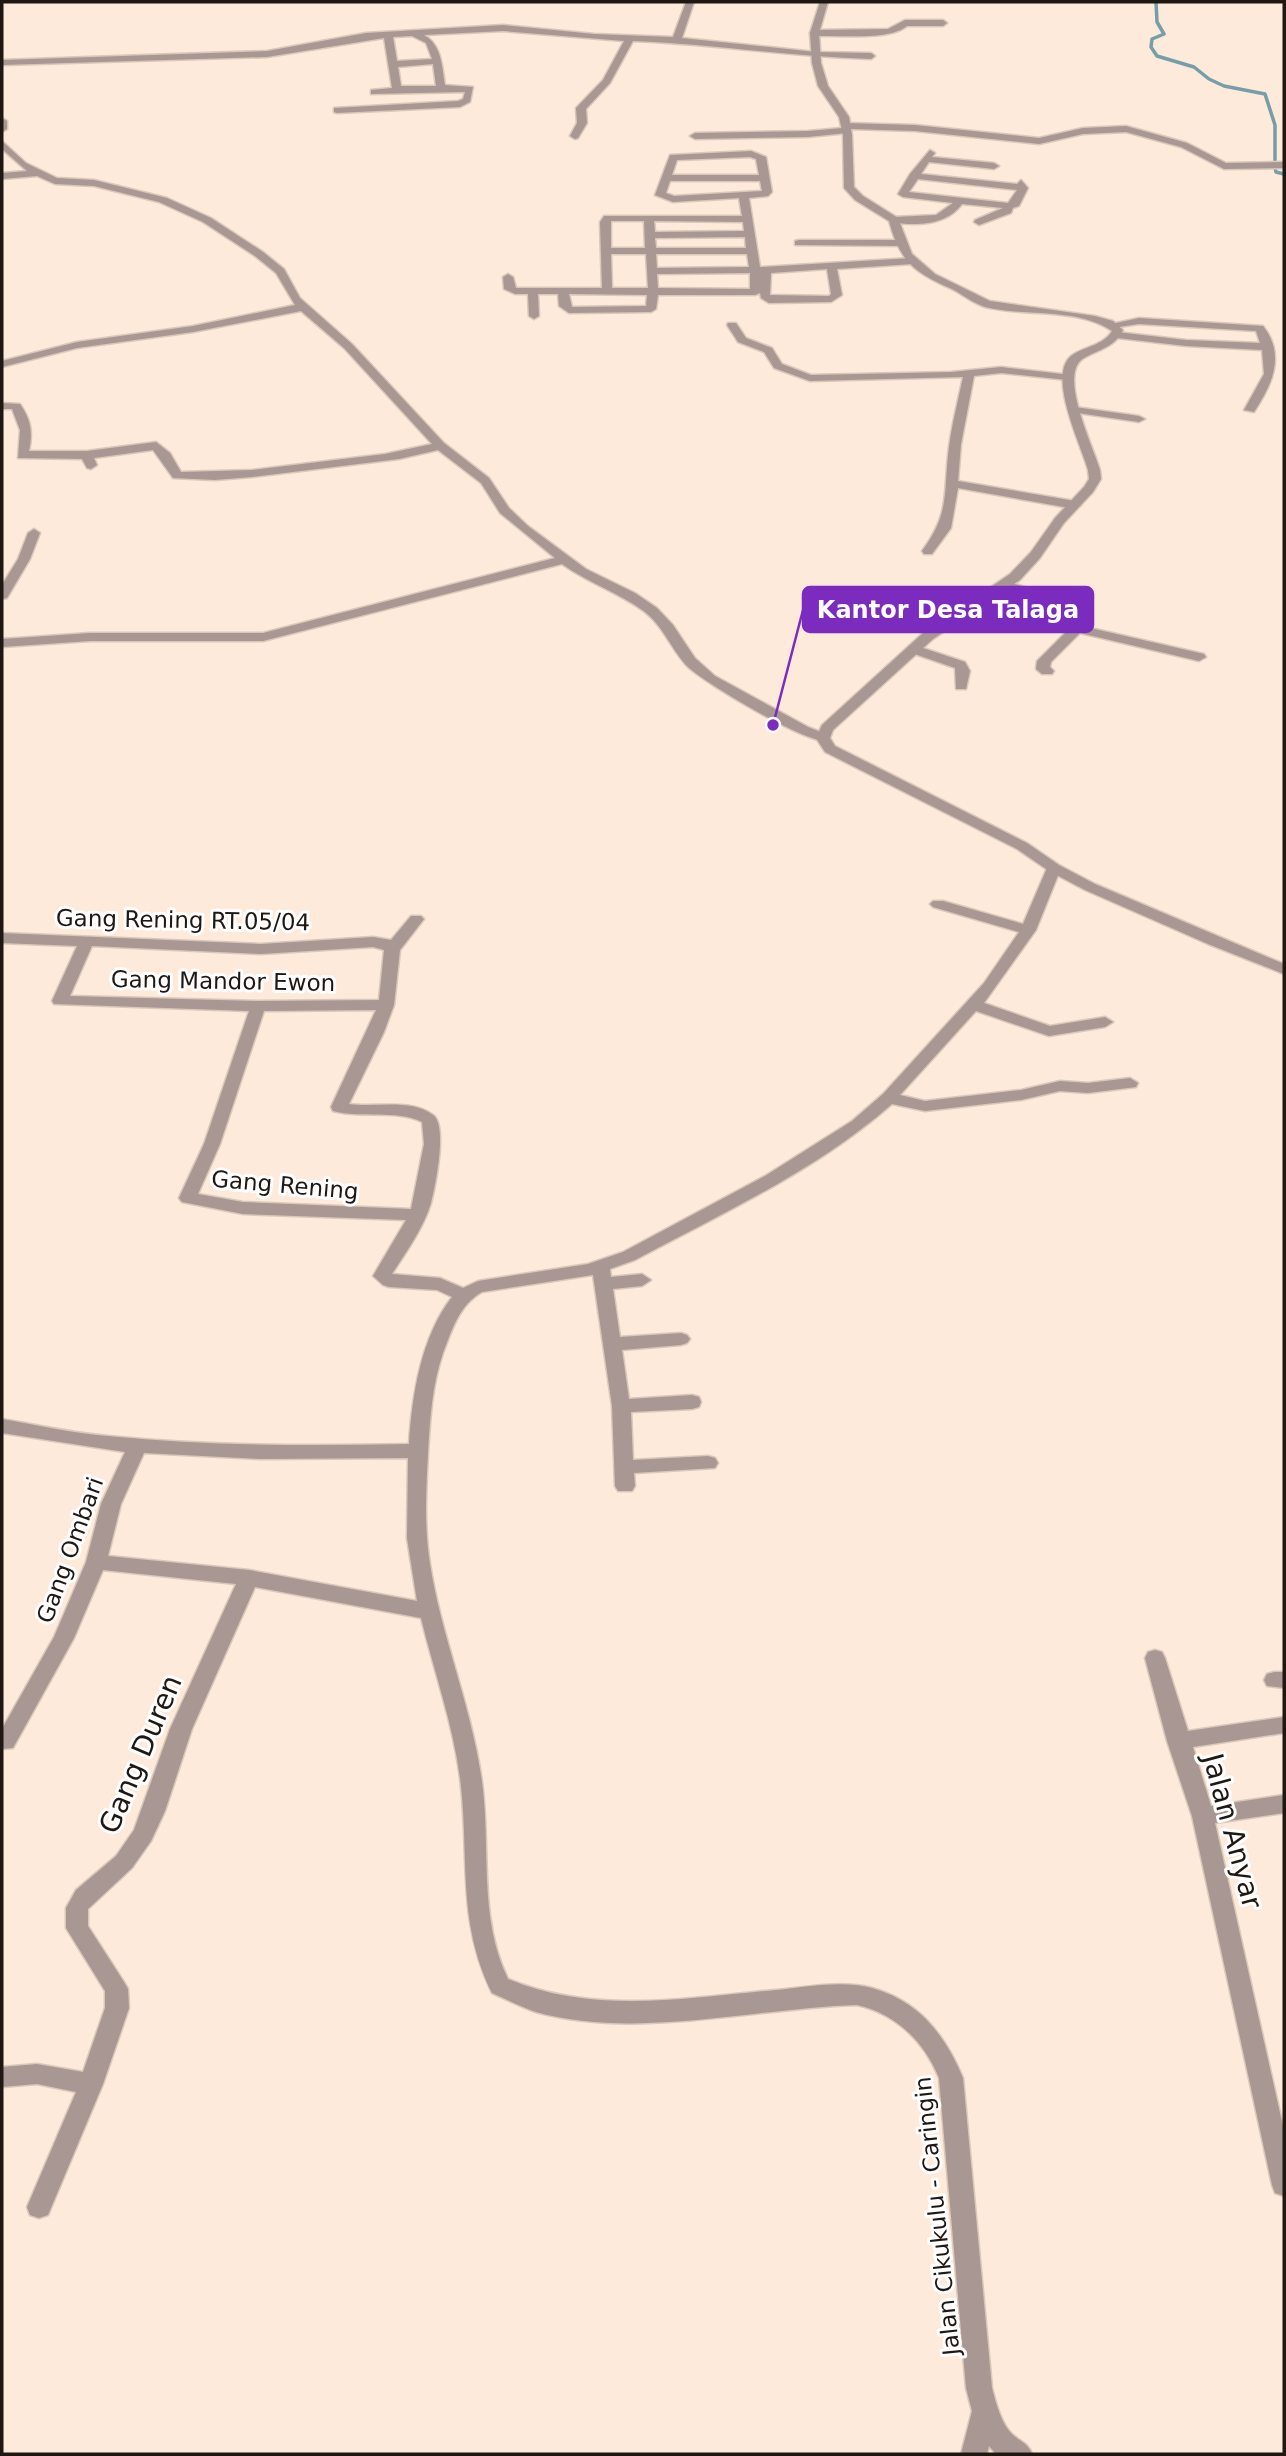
<svg xmlns="http://www.w3.org/2000/svg" width="1286" height="2456" viewBox="0 0 1286 2456" font-family="'DejaVu Sans',sans-serif">
<style>
.lines{fill:none;stroke-linecap:round;stroke-linejoin:round}
.stream{stroke:#749fa8;stroke-width:3.5}
.minor-casing{stroke:#dac8ba;stroke-width:3}
.tertiary-casing{stroke:#dac8ba;stroke-width:3}
.minor{fill:#a89793;fill-rule:evenodd}
.tertiary{fill:#a89793;fill-rule:evenodd}
.labels{text-anchor:middle;stroke-width:6;stroke-linejoin:round;paint-order:stroke}
.street-label{font-size:23px;fill:#1e1712;stroke:#fff}
.near-street-label{font-size:28px;fill:#1e1712;stroke:#fff}
.leader{fill:none;stroke:#7b2cbf;stroke-width:2.5}
.callout-dot{fill:#7b2cbf;stroke:#fff;stroke-width:2.5}
.callout{fill:#7b2cbf;stroke:#7b2cbf;stroke-width:2.5}
.callout-label{font-size:24px;text-anchor:middle;font-weight:bold;fill:#fff}
</style>
<rect width="100%" height="100%" fill="#feeada"/>
<g class="lines">
<path class="stream" d="M1156 2 1157 22 1164 34 1152 39 1151 47 1157 56 1194 67 1209 79 1224 86 1265 94 1275 125V168L1276 172 1284 174"/>
<g class="minor-casing">
<path id="minor" d="M686 2H694L682 38 816 52 871 53 875 56 871 59C791 57 713 44 633 41L610 83 586 109 587 123 578 138 575 139 570 136 577 123 576 108 603 80 624 41 503 31 424 35C442 45 442 67 445 85L473 87 470 102 460 107 337 113 334 112V108L458 101 463 99 465 92 371 94V90L392 88 384 38 267 57 2 65 3 60 267 51 366 33 503 25 594 34 673 37ZM412 36 426 43 432 59 397 61 393 37ZM433 64 436 86H401L398 67Z
M905 20H943L947 23 943 26H907C889 41 838 35 814 36L810 33 814 30 888 29Z
M2 118 7 121V129L2 132Z
M846 123 915 125 1039 138 1083 128 1126 126 1187 143 1226 163 1284 162V168L1224 169 1181 147 1126 132 1083 134 1039 144 915 131 851 129 847 133 808 137 695 139 690 136 695 133 808 131 842 128Z
M2 141 26 163 57 178 94 180 167 198 211 218 263 252 284 269 300 298 352 344 444 443 489 478 509 508 528 526 586 569 635 593 657 608 673 625 695 658 715 676 808 727 828 735V741C808 745 705 683 688 667 672 651 664 627 645 612 620 593 588 583 562 564L263 641H90L2 647V639L90 633H263L555 558 500 513 481 483 438 450 399 459 252 477 215 480 173 478 153 450 94 458 97 465 91 469 87 468 82 459 18 458 20 430 12 409H2V403L20 404C31 420 33 432 29 451H87L156 442 170 453 181 472 252 470 385 454 432 444 344 348 301 311 193 332 77 348 2 367V361L77 342 193 326 295 305 276 273 255 256 203 222 159 202 94 186 55 184 37 176 2 179V173L27 171 2 149Z
M930 150 935 153 932 157 994 163 999 166 994 169 929 162 921 174 1017 184 1021 180 1028 188 1019 206 1013 208 1011 213 979 225 974 222 975 220 1003 208 962 204C946 226 916 226 890 222V218L894 217 936 215 953 203 903 197 898 194 910 174ZM918 179 1017 190 1008 203 909 192Z
M751 151 766 157 772 192 768 196 749 198 760 267 912 258 917 261 912 264 837 269 842 295 831 302 769 303 761 298 760 293 755 295H658L656 309 651 312 569 313 559 306 558 294H538L539 316 534 319 529 316 528 294H515L504 289 503 277 508 274 513 277 516 288H602L600 222 604 216H742L739 198 673 202 655 195 670 155ZM750 157 756 159 759 175H672L677 160ZM670 181H760L762 191 674 196 666 193ZM611 221H644L645 248H611ZM654 221 743 222 744 231 655 232ZM745 237 746 248H656L655 238ZM611 254H646L648 288H612ZM656 254H747L749 267 657 268ZM827 269 831 294 829 296 770 295 771 273ZM750 273V289L658 288 657 274ZM569 294 647 295 646 306 572 307Z
M799 240H902L907 243 902 246 795 245V241Z
M1139 318 1263 326C1286 355 1272 385 1254 412L1244 410 1264 374 1262 350 1186 346 1117 338 1111 335 1117 332 1186 340 1260 343 1256 331 1139 324 1112 328 1107 325Z
M728 323H736L746 338 772 348 782 364 811 375 951 372 1001 367 1071 375 1073 377 1067 380 1001 373 974 376 961 444 958 481 1075 501 1081 505 1075 509 958 488 951 528 932 554H924L922 551C951 512 943 492 949 447 952 424 958 401 963 377L810 381 774 368 764 352 738 342 727 325Z
M1075 407 1139 416 1145 419 1139 422 1071 412V408Z
M34 529 40 533 30 559 7 598 2 599V585L18 559 28 533Z
M1005 581 1045 593 1046 596 1040 607 1087 621 1086 627 1204 654 1206 657 1199 661 1080 633 1051 662 1050 667 1054 671 1052 674H1042L1036 669 1037 661 1073 625 1029 612 1027 603 1031 597 1000 588V582Z
M914 645 965 662 970 671 966 689H956L955 668 909 652V646Z
M1054 864 1061 868 1036 930 984 1003 1050 1026 1105 1017 1113 1022 1105 1027 1049 1036 976 1011 900 1095 925 1101 1021 1090 1060 1081 1088 1083 1130 1078 1138 1083 1136 1087 1088 1093 1060 1091 1021 1100 925 1111 892 1104C817 1170 723 1213 635 1260L610 1269 611 1277 642 1274 651 1280 642 1286 613 1289 620 1337 681 1333 687 1335 690 1339 687 1343 681 1345 622 1350 629 1399 692 1395 699 1397 701 1402 699 1407 692 1409 631 1412 633 1460 708 1456 715 1458 718 1463 715 1468 634 1473 635 1486 632 1491H618L615 1486 612 1406 593 1275 482 1292C459 1305 452 1330 443 1353 432 1385 430 1419 428 1453 426 1490 424 1527 430 1564 441 1635 470 1703 481 1775 492 1843 477 1915 508 1979 594 2015 686 1998 776 1990 807 1987 842 1980 872 1988 919 2001 945 2035 963 2078L992 2388C996 2403 1001 2424 1013 2435 1021 2442 1028 2443 1032 2454H996L989 2446 987 2454H961L972 2411 966 2388 939 2078C924 2041 896 2014 857 2005 755 2008 636 2040 536 2012 521 2007 506 1999 492 1993 456 1919 470 1856 460 1778 453 1724 434 1671 421 1618L255 1587 192 1729 165 1811 151 1841 132 1868 88 1909V1926L124 1982 128 1989 129 2008 103 2084 48 2215 39 2218 30 2215 27 2207 76 2092 37 2084 2 2087V2067L37 2064 83 2072 105 2008V1991L66 1928V1908L76 1890 116 1856 134 1830 170 1729 236 1584 103 1570 74 1638 13 1748 2 1749V1729L54 1637 86 1562 101 1504 125 1452 2 1433V1419C37 1425 72 1433 108 1436 208 1446 308 1446 409 1444 412 1395 421 1337 452 1297L437 1290 389 1287 383 1285 373 1276 406 1220 243 1214 182 1202 179 1198 204 1144 249 1011 54 1004 52 1001 77 946 2 943V933L261 944 373 937 391 940 411 916H421L424 919 400 950 394 1005 384 1032 349 1104C375 1108 411 1098 433 1115 448 1125 435 1187 431 1203 423 1229 406 1252 392 1274L440 1278 463 1288 478 1281 588 1264 623 1252 765 1176 852 1121 883 1094 984 983 1019 932 933 907 930 904 933 901H943L1023 924 1047 868ZM92 946 261 954 373 947 384 950 379 1000 258 1001 70 996ZM376 1010 331 1107 333 1111C362 1119 395 1109 422 1122L424 1144 411 1209 243 1202 198 1194 220 1144 264 1011ZM144 1453 261 1459 408 1458 407 1538 417 1601 249 1570 108 1556 121 1504Z
M1155 1650 1162 1652 1165 1658 1188 1731 1284 1717V1733L1193 1747 1211 1806 1284 1795V1813L1215 1823 1284 2131V2196L1275 2193 1272 2185 1192 1816 1167 1741 1145 1658 1148 1652Z
M1274 1672H1284V1688L1267 1686 1264 1680 1267 1674Z"/>
</g>
<g class="tertiary-casing">
<path id="tertiary" d="M820 2H828L819 33 821 63 828 86 849 117 852 135 854 187 863 196 898 218 912 254 935 274 990 301 1095 316 1113 321 1123 330C1115 347 1100 349 1084 358 1057 373 1093 446 1100 470L1101 479 1093 492 1064 523 1040 558 1020 580 933 639 833 730 830 738 835 746 1027 843 1059 865 1095 884 1284 964V974L1208 944 1085 890 1049 871 1017 849 825 752 816 738 822 725 923 633 1010 574 1031 552 1055 518 1084 487 1089 479 1088 470C1081 445 1047 376 1071 356 1084 346 1103 346 1112 331 1077 307 1025 317 985 307 973 303 963 295 952 289 915 273 900 262 889 221L855 200 844 188 843 135 839 117 818 86 812 63 810 33Z"/>
</g>
<use href="#minor" class="minor"/>
<use href="#tertiary" class="tertiary"/>
</g>
<g class="labels">
<g class="street-label">
<text transform="translate(183 920) rotate(1)" y="8">Gang Rening RT.05/04</text>
<text transform="translate(223 981) rotate(1)" y="8">Gang Mandor Ewon</text>
<text transform="translate(285 1185) rotate(5)" y="8">Gang Rening</text>
<text transform="translate(70 1550) rotate(-70)" y="8">Gang Ombari</text>
<text transform="translate(937 2216) rotate(-96)" y="8">Jalan Cikukulu - Caringin</text>
</g>
<g class="near-street-label">
<text transform="translate(140 1754) rotate(-67)" y="10">Gang Duren</text>
<text transform="translate(1233 1831) rotate(75)" y="10">Jalan Anyar</text>
</g>
</g>
<path class="leader" d="M773 725L803 610"/>
<circle class="callout-dot" cx="773" cy="725" r="7"/>
<rect class="callout" x="803" y="587" width="290" height="45" rx="7"/>
<g class="callout-label">
<text x="948" y="618">Kantor Desa Talaga</text>
</g>
<rect width="1286" height="2456" fill="none" stroke="#1e1712" stroke-width="7"/>
</svg>
